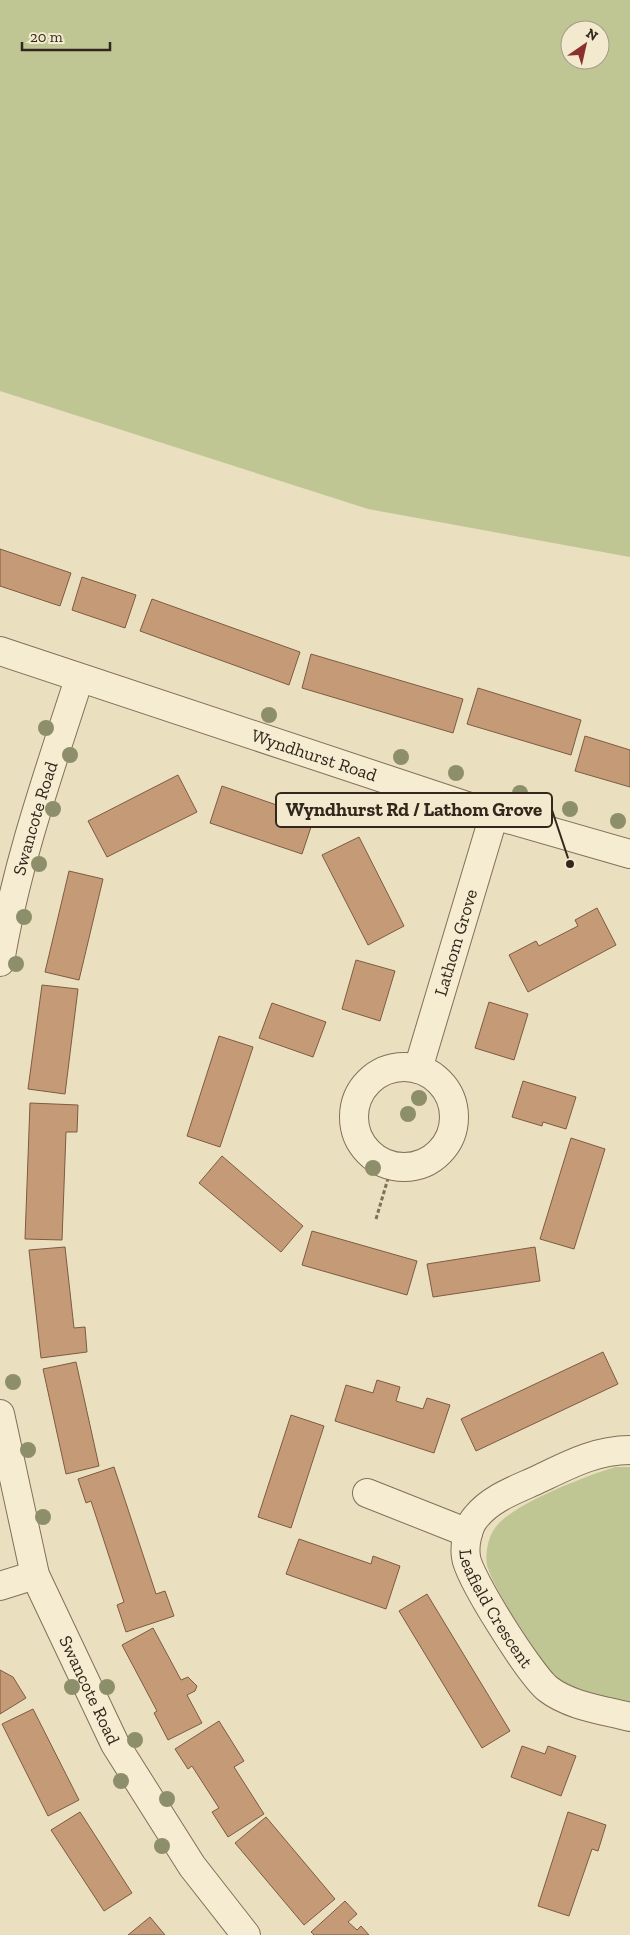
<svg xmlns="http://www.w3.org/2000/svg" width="630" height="1935" viewBox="0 0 630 1935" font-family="'Zilla Slab',serif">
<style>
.green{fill:#bfc694;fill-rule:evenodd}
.building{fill:#c59b77;stroke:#7e5b41}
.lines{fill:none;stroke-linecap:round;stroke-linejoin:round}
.minor-casing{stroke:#817059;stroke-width:30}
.path{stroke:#817059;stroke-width:3;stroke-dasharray:4 2.5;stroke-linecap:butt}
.minor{stroke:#f6ecd1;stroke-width:28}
.tree{fill:#8d8e6a}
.labels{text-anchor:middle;stroke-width:5;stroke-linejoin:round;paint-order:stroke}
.street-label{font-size:18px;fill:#32271c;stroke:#f2e9ce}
.leader{fill:none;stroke:#32271c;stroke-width:2}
.callout-dot{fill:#32271c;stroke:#f2e9ce;stroke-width:2}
.callout{fill:#f2e9ce;stroke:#32271c;stroke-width:2}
.callout-label{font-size:19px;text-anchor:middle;font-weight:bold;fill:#32271c}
</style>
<rect width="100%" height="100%" fill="#eadfbf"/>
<path class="green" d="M0 0H630V557L368 509 0 391ZM570 30H600V60H570Z
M615 1467H630V1705C607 1699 583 1695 562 1682 544 1671 492 1586 487 1565 485 1554 488 1537 495 1528 510 1505 588 1475 615 1467Z"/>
<path class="building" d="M0 549 71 573 60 606 0 586Z
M82 577 136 595 125 628 72 610Z
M152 599 300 652 289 685 140 631Z
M311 654 463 699 453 733 302 688Z
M478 688 581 720 571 755 467 724Z
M585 736 630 750V787L575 771Z
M178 775 197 812 107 857 88 821Z
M222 786 314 818 302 854 210 823Z
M359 837 404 926 368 945 322 855Z
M69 871 103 879 79 980 45 972Z
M597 908 616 945 528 992 509 955 536 941 539 946 578 926 575 920Z
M356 960 395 971 380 1021 342 1009Z
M42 985 78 989 65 1094 28 1089Z
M489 1002 528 1014 514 1060 475 1048Z
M272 1003 326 1022 313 1057 259 1038Z
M219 1036 253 1047 220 1147 187 1136Z
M523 1081 576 1097 566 1129 543 1122 542 1126 512 1117Z
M30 1103 78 1105 77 1132H66L62 1240 25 1239Z
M571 1138 605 1149 574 1249 540 1239Z
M222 1156 303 1226 281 1252 199 1183Z
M312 1231 417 1261 407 1295 302 1265Z
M65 1247 74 1328 85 1327 87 1352 41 1358 29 1250Z
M535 1247 540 1281 433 1297 427 1264Z
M603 1352 618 1384 476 1451 461 1419Z
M76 1362 99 1466 66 1474 43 1369Z
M377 1380 400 1387 396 1401 423 1409 427 1398 450 1405 434 1453 335 1421 346 1385 373 1393Z
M291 1415 324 1426 291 1528 258 1517Z
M114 1467 156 1594 165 1591 174 1616 126 1632 117 1605 124 1602 91 1501 86 1503 78 1479Z
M299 1539 371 1564 373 1556 400 1566 386 1609 286 1574Z
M427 1594 510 1731 482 1748 399 1611Z
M153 1628 181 1680 188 1677 197 1686 195 1691 187 1695 202 1723 168 1740 154 1713 157 1711 122 1645Z
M0 1670 13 1677 26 1698 0 1714Z
M33 1709 79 1800 48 1816 2 1724Z
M219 1721 244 1761 234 1767 264 1814 228 1837 212 1812 219 1808 192 1766 188 1769 175 1749Z
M522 1746 545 1754 548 1746 576 1756 561 1796 511 1777Z
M80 1812 132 1893 104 1911 51 1830Z
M568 1812 606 1825 598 1851 592 1849 569 1916 538 1906Z
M266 1817 335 1899 304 1925 235 1843Z
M345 1901 357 1914 348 1922 357 1930 361 1926 369 1935H314L311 1932Z
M150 1917 165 1935H128Z"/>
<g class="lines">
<g class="minor-casing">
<g id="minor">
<path id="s1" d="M0 651 494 815 630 854"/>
<path id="s2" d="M0 962C16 865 49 772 79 679"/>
<circle cx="404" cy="1117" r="50"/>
<path id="s3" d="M418 1069 494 815"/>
<path id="s4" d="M0 1414 35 1575 115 1744 192 1866 246 1935"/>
<path id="s5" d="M630 1450C597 1450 570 1464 541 1478 518 1489 492 1497 476 1517 468 1526 464 1545 466 1557 468 1577 531 1676 548 1689 570 1706 603 1710 630 1717"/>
<path d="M367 1493 468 1533"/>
<path d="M0 1586 35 1575"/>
</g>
</g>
<path class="path" d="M376 1219 392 1165"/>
<use href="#minor" class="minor"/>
</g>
<g class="tree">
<circle cx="269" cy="715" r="8"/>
<circle cx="46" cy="728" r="8"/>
<circle cx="70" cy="755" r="8"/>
<circle cx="401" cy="757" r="8"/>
<circle cx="456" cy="773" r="8"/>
<circle cx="520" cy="793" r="8"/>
<circle cx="53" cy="809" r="8"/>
<circle cx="570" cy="809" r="8"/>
<circle cx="618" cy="821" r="8"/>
<circle cx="39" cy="864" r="8"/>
<circle cx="24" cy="917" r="8"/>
<circle cx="16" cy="964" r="8"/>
<circle cx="419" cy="1098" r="8"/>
<circle cx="408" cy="1114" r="8"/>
<circle cx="373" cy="1168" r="8"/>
<circle cx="13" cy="1382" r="8"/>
<circle cx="28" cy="1450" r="8"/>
<circle cx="43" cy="1517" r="8"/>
<circle cx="72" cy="1687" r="8"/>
<circle cx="107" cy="1687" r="8"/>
<circle cx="135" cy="1740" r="8"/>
<circle cx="121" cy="1781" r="8"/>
<circle cx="167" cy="1799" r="8"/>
<circle cx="162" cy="1846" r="8"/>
</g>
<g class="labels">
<g class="street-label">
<text dy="6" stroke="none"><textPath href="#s1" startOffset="331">Wyndhurst Road</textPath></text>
<text dy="6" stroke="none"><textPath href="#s2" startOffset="148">Swancote Road</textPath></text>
<text dy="6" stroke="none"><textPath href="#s3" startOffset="132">Lathom Grove</textPath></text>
<text dy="6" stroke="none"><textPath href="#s5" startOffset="272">Leafield Crescent</textPath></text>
<text dy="6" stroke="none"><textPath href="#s4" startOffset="292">Swancote Road</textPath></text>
</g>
</g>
<path class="leader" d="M570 864L552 810"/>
<circle class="callout-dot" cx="570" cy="864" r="5"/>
<rect class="callout" x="276" y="793" width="276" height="34" rx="5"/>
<g class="callout-label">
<text x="414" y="816">Wyndhurst Rd / Lathom Grove</text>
</g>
<g transform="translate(585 45) rotate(34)"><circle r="24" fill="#f2e9ce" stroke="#a59b87"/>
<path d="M0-4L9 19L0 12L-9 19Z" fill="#8b302e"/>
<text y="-8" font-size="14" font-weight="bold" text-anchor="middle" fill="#32271c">N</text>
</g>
<path d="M22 42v8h88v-8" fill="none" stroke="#32271c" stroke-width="2.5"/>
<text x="30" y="42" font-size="15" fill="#32271c" stroke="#f2e9ce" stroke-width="4" paint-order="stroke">20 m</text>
</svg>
